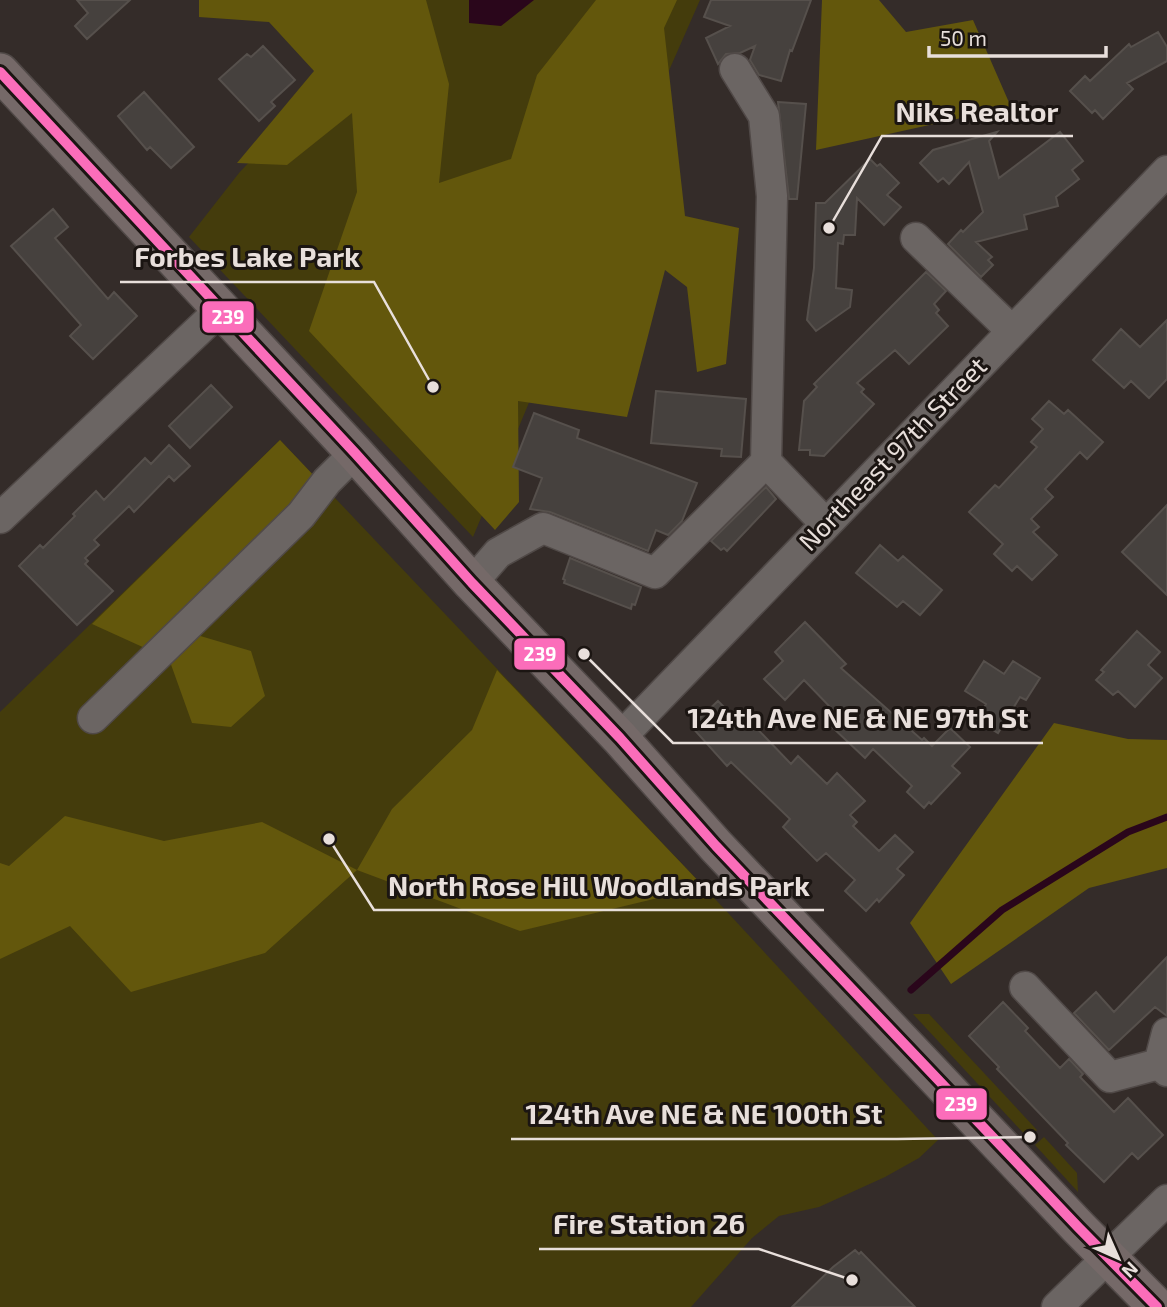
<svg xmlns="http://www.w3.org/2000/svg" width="1167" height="1307" viewBox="0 0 1167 1307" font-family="'Exo 2',sans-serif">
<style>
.green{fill:#443c0c}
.forest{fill:#63570c}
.water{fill:#2a061b}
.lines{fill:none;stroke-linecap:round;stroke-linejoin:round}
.stream{stroke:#2a061b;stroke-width:7}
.building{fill:#46413e;stroke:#56504c;stroke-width:2}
.minor-casing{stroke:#504947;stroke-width:33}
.major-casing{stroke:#504947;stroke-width:40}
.minor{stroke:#6b6563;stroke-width:30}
.major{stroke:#756968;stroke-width:37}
.bus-1-casing{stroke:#1b1512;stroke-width:16}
.bus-1{stroke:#fb6dba;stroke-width:10}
.labels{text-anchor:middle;stroke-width:6;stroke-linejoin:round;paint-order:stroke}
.street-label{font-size:26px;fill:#e8dfdb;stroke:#1b1512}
.leader{fill:none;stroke:#e8dfdb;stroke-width:2.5}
.callout-dot{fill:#e8dfdb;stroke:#1b1512;stroke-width:2.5}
.callout-label{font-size:28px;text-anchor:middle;font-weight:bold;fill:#e8dfdb;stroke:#1b1512;stroke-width:6;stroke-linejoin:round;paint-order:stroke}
.line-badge{stroke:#1b1512;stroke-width:2.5}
.badge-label{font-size:19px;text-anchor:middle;font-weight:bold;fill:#fff}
</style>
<rect width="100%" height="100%" fill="#342c29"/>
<path class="green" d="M285 0H700L638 141 473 537 189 237 239 173 338 67Z
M280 440 704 887 938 1140 919 1158 885 1177 819 1207 779 1216 752 1238 691 1307H0V712Z
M913 1014H929L1037 1130 1028 1138Z
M1044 1137 1077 1173 1078 1192 1035 1145Z"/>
<path class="forest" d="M199 0H426L449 84 439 183 511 159 537 75 596 0H677L664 28 685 216 739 228 726 364 697 372 687 287 665 270 627 417 518 401 519 502 495 530 309 331 357 192 352 113 287 165 237 163 314 71 269 22 199 17Z
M822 0H879L906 32 973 20 1011 107 816 150Z
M280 440 318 480 197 635 251 651 265 696 231 727 192 723 169 659 92 624Z
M497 670 704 887 520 931 357 870 265 953 131 992 70 926 0 959V863L9 866 65 816 164 841 262 822 357 870 392 809 472 730Z
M1054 723 1128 739 1167 740V868L1089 888 951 984 910 923Z"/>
<path class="water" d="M469 0H534L501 26 469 23Z"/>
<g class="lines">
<path class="stream" d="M911 990 1002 910 1128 832 1167 817"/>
</g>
<path class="building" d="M77 0H130L87 39 75 26 88 13Z
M711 0H811L792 51 790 50 781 81 759 75 750 60 755 46 740 53 726 54 718 64 706 38 730 26 704 17Z
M1158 32 1167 47V61L1127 83 1133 89 1103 119 1095 110 1092 113 1070 91 1085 76 1090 81 1129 44 1131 47Z
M263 46 295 80 271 102 275 106 259 121 219 79 247 54 251 57Z
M144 92 194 147 171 168 150 147 147 150 118 116Z
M778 102 806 104 797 199H789Z
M997 132 989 141 999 178 1060 132 1083 161 1072 170 1079 179 1056 197 1058 206 1024 215 1027 229 976 242 992 257 988 260 993 265 981 277 948 244 961 230 963 232 983 212 969 162 949 184 943 178 938 182 920 163 933 150Z
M870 159 877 166 880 164 899 183 887 195 901 207 884 225 857 198 855 235H844L843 244 838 243 836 288 852 290 850 307 816 331 807 320 814 268 816 203H825Z
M53 209 68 227 55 238 108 299 114 292 137 316 93 359 70 336 81 325 11 246Z
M926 272 946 291 934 304 939 310 936 313 948 326 909 364 895 350 857 383 864 389 861 392 874 404 824 456 810 455V450H799L804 401 817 387 814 384Z
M1167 320V379L1149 398 1131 381 1124 388 1093 360 1121 329 1140 347Z
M211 385 232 407 190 448 169 426Z
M656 391 746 399 741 457 721 456 722 449 651 443Z
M1049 401 1064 414 1068 410 1103 442 1087 459 1080 452 1045 489 1053 497 1031 519 1039 527 1033 532 1057 555 1032 580 1017 566 1012 571 994 554 1003 544 969 512 995 485 999 488 1037 447 1031 442 1043 429 1032 419Z
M534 413 579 430 577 438 697 483 682 521 668 535 656 530 648 551 550 512 530 509 542 478 513 467Z
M169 445 190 466 174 481 169 476 134 512 129 506 94 540 99 545 85 558 88 561 85 564 113 591 77 625 19 566 40 545 43 548 75 516 73 514 96 491 104 500 145 458 151 464Z
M766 487 776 499 727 551 724 548 721 550 711 541Z
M1167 505V595L1122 552Z
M880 545 898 561 903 556 942 590 920 615 903 601 897 607 856 573Z
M570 558 641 587 635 605 632 604 631 609 564 583 565 580 563 579Z
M805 622 846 664 841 668 922 740 924 738 932 746 950 728 970 747 952 766 960 773 931 804 929 802 924 808 907 792 912 786 873 749 865 758 832 727 833 726 824 717 832 709 804 680 785 700 764 679 783 661 775 652Z
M1137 631 1160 652 1148 665 1162 678 1135 707 1118 691 1113 695 1096 680 1104 672 1101 670Z
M984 661 1004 674 1013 661 1040 678 1026 700 1020 697 998 733 977 720 986 704 965 691Z
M718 701 739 722 745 716 791 764 798 756 827 784 837 773 865 801 850 815 857 822 853 826 879 851 895 835 913 852 897 869 904 875 879 902 877 899 866 911 845 891 855 880 826 853 817 861 783 827 790 819 731 762 727 766 691 726Z
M1167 957V1016L1155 1007 1109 1050 1074 1013 1096 992 1114 1012Z
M1003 1002 1028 1028 1025 1031 1060 1068 1069 1059 1083 1074 1080 1077 1114 1112 1128 1098 1163 1135 1138 1159 1132 1153 1104 1182 1066 1145 1068 1143 997 1069 999 1067 969 1036Z
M855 1250 859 1254 861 1252 915 1307H792L833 1267Z"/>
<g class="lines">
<g class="minor-casing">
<path id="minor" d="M916 238 1012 331
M766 462 826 524
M0 518 220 310
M472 583 498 553 543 528 655 573 766 462 772 196 764 116 735 69
M93 718 301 515 327 481 355 453
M620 738 1167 171
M1025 987 1110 1077 1159 1064 1167 1071
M1159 1064 1167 1033
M1057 1307 1167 1200"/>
</g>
<g class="major-casing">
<path id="major" d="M0 72 355 453 472 583 620 738 716 846 1079 1228 1157 1307"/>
</g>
<use href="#minor" class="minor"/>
<use href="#major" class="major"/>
<g class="bus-1-casing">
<path id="bus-1" d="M0 72 355 453 472 583 620 738 716 846 1079 1228 1157 1307"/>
</g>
<use href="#bus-1" class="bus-1"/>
</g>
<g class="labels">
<g class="street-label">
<text transform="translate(893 454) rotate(-46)" y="9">Northeast 97th Street</text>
</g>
</g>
<path class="leader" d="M829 228L882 136H1073M433 387L374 282H120M584 654L673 743H1043M329 839L374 910H824M1030 1137L897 1139H511M852 1280L759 1249H539"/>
<g class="callout-dot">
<circle cx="829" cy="228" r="7"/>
<circle cx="433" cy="387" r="7"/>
<circle cx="584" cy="654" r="7"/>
<circle cx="329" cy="839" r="7"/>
<circle cx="1030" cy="1137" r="7"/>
<circle cx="852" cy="1280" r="7"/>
</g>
<g class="callout-label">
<text x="977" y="122">Niks Realtor</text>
<text x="247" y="267">Forbes Lake Park</text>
<text x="858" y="728">124th Ave NE &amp; NE 97th St</text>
<text x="599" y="896">North Rose Hill Woodlands Park</text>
<text x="704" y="1124">124th Ave NE &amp; NE 100th St</text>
<text x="649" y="1234">Fire Station 26</text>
</g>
<g class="line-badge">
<rect x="201" y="300" width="54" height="34" rx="7" fill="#fb6dba"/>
<rect x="513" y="637" width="53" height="34" rx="7" fill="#fb6dba"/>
<rect x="935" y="1087" width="53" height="34" rx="7" fill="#fb6dba"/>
</g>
<g class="badge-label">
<text x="228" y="324">239</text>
<text x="540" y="661">239</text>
<text x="961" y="1111">239</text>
</g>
<g transform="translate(1118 1258) rotate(135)" stroke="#1b1512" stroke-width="5" paint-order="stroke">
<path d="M0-5L12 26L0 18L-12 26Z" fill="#e8dfdb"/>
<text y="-10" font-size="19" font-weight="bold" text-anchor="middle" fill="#e8dfdb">N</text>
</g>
<path d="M929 46v10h177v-10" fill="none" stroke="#e8dfdb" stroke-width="3.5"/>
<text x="940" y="46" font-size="21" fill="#e8dfdb" stroke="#1b1512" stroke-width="5" paint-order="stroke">50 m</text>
</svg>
